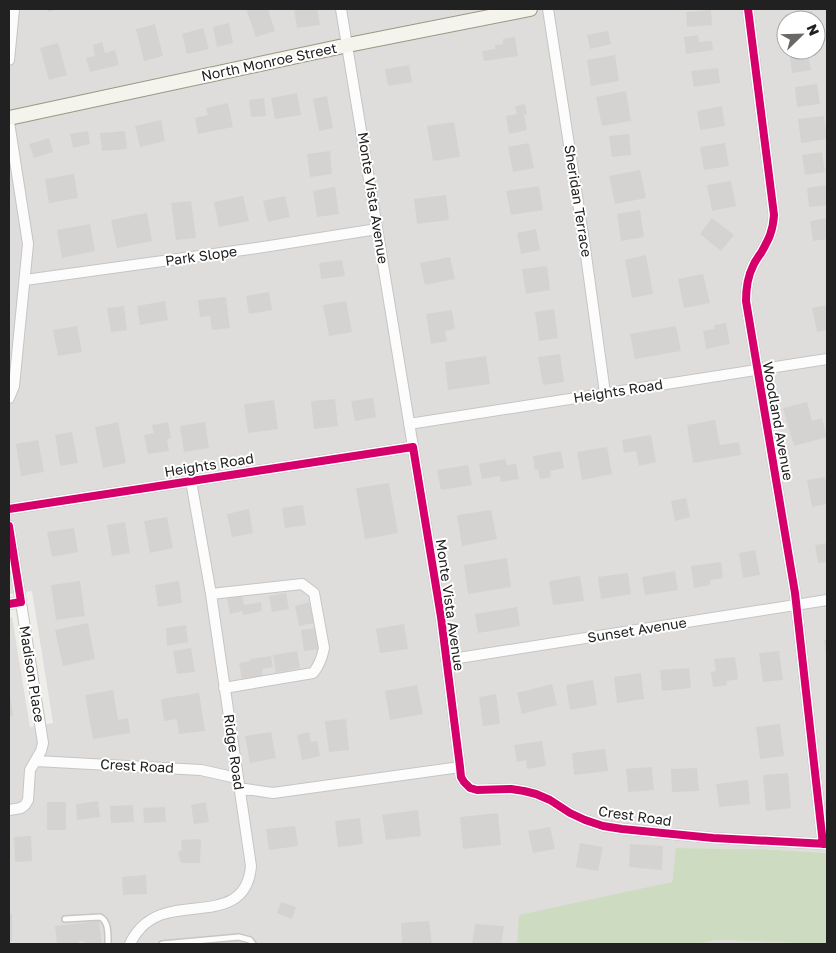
<svg xmlns="http://www.w3.org/2000/svg" width="836" height="953" viewBox="0 0 836 953" font-family="'Golos Text',sans-serif">
<style>
.residential{fill:#dedddb;fill-rule:evenodd}
.forest{fill:#cddcc0}
.building{fill:#d5d3d1}
.lines{fill:none;stroke-linecap:round;stroke-linejoin:round}
.lane-casing{stroke:#c6c5c4;stroke-width:8}
.street-casing{stroke:#c6c5c4;stroke-width:12}
.secondary-casing{stroke:#999882;stroke-width:16}
.lane{stroke:#fdfcfc;stroke-width:5}
.street{stroke:#fdfcfc;stroke-width:10}
.secondary{stroke:#f4f3ec;stroke-width:14}
.cycleway-casing{stroke:#fff;stroke-width:11}
.cycleway{stroke:#d6006c;stroke-width:8}
.labels{text-anchor:middle;stroke-width:4;stroke-linejoin:round;paint-order:stroke}
.street-label{font-size:14px;fill:#212121;stroke:#fff}
</style>
<rect width="100%" height="100%" fill="#efedea"/>
<path class="residential" d="M9 9H827V853L760 849 677 848 672 882 519 922 517 944H9V618L12 617 30 727 53 723 32 591 9 594ZM786 20H816V50H786Z
M717 940 827 944H697Z"/>
<path class="forest" d="M676 848 760 849 827 853V944L717 940 697 944H517L519 915 672 882Z"/>
<path class="building" d="M47 9H59L48 12Z
M246 9H268L275 31 256 37Z
M294 9H317L320 25 297 28Z
M711 10 712 25 687 27 686 12Z
M812 11 813 20H785L784 15Z
M229 23 233 43 217 47 213 27Z
M155 24 163 56 144 61 136 29Z
M203 28 209 49 187 54 182 34Z
M608 31 611 44 590 49 587 35Z
M698 35 699 42 712 41 713 50 686 54 684 37Z
M515 37 518 56 484 61 482 51 495 49V45L503 44V39Z
M102 42 105 53 115 50 119 65 90 72 86 58 95 56 93 45Z
M58 43 67 75 49 80 40 48Z
M808 53 811 70 792 73 790 55Z
M615 55 619 81 591 86 587 60Z
M409 65 412 82 388 86 385 69Z
M718 68 720 83 694 87 691 71Z
M817 84 820 104 797 107 795 87Z
M626 91 631 121 602 126 596 97Z
M297 93 301 115 275 119 271 98Z
M327 96 333 128 319 131 313 99Z
M264 98 266 116 251 117 249 100Z
M228 103 233 127 198 134 195 118 208 115 206 108Z
M525 104 527 114 524 115 527 130 509 134 506 116 517 114 515 106Z
M722 106 725 126 700 130 697 111Z
M824 116 827 139 801 143 798 119Z
M161 120 165 141 140 147 135 126Z
M454 122 460 157 433 161 427 126Z
M88 131 90 144 73 148 70 134Z
M125 131 127 149 102 151 100 133Z
M629 134 631 155 612 157 609 136Z
M49 138 53 152 34 158 29 144Z
M529 143 534 168 513 172 508 147Z
M725 143 729 166 704 170 700 147Z
M330 151 332 174 310 177 307 154Z
M822 152 825 172 805 175 802 155Z
M640 170 646 198 615 204 609 176Z
M74 174 78 198 49 203 45 179Z
M731 181 736 206 712 211 707 185Z
M826 185 827 205 809 207 807 188Z
M539 186 543 210 511 215 506 191Z
M335 187 339 214 317 217 313 191Z
M446 195 449 220 417 224 414 199Z
M243 196 249 221 219 227 214 202Z
M285 196 290 217 268 222 263 201Z
M191 201 196 238 176 240 171 203Z
M640 210 644 237 621 241 617 214Z
M147 213 152 241 117 248 111 220Z
M712 218 734 235 721 251 700 234Z
M827 218V239L813 241 810 221Z
M90 224 95 251 62 258 57 230Z
M536 229 540 250 521 254 517 233Z
M646 255 653 294 632 298 625 260Z
M450 257 455 279 425 285 420 263Z
M342 260 345 276 321 279 319 263Z
M547 266 550 290 526 294 522 269Z
M703 274 710 303 684 308 678 279Z
M269 292 272 310 249 314 246 296Z
M226 297 230 328 212 330 210 316 200 317 198 300Z
M165 301 168 320 140 325 137 306Z
M346 301 352 332 329 336 323 305Z
M827 305V330L817 332 812 308Z
M124 306 127 330 111 332 107 308Z
M554 309 558 338 539 341 535 312Z
M452 310 455 329 445 331 447 341 431 344 426 314Z
M726 323 730 344 706 349 703 331 715 329 714 325Z
M77 326 82 352 58 356 53 330Z
M676 326 681 351 635 359 630 334Z
M560 354 564 382 543 385 538 357Z
M486 356 490 384 448 390 445 362Z
M373 398 376 417 355 421 351 401Z
M335 399 338 426 314 429 311 401Z
M274 400 278 429 248 433 244 404Z
M807 402 812 421 822 418 827 437 794 446 783 408Z
M715 420 720 445 739 442 741 455 693 463 687 425Z
M118 422 126 463 103 468 95 427Z
M168 422 171 438 167 439 169 451 148 454 144 435 154 433 152 425Z
M205 422 209 448 184 452 180 426Z
M72 432 78 463 60 466 55 435Z
M651 435 656 462 639 466 636 451 624 453 622 440Z
M38 440 44 472 21 476 16 444Z
M607 447 612 474 582 480 577 452Z
M561 451 564 468 550 471 551 477 540 479 538 469 535 470 533 456Z
M505 459 507 465 516 464 519 479 501 482 500 476 482 479 479 464Z
M468 465 472 485 441 490 437 470Z
M825 477 827 487V504L812 507 807 480Z
M389 483 398 533 365 539 356 488Z
M686 498 690 517 675 521 671 501Z
M303 505 306 525 285 528 282 508Z
M249 509 253 533 232 537 227 514Z
M491 510 497 539 462 546 457 515Z
M167 517 173 548 150 553 144 521Z
M125 522 130 553 112 556 107 525Z
M74 528 78 552 52 557 47 532Z
M827 543V562L818 563 815 545Z
M755 550 760 575 743 578 739 553Z
M507 558 511 587 468 594 464 565Z
M721 562 723 578 710 580V585L694 588 691 566Z
M675 571 678 590 645 595 642 577Z
M628 573 631 594 601 599 598 577Z
M580 576 584 601 553 605 549 581Z
M80 581 85 616 56 620 51 585Z
M179 581 182 603 158 607 155 585Z
M286 593 289 609 272 612 269 596Z
M242 595 244 605 261 602 262 611 243 615 242 611 230 614 227 598Z
M309 602 314 623 299 626 295 606Z
M517 607 520 626 478 633 475 614Z
M88 623 95 659 63 666 55 630Z
M404 624 408 649 380 653 376 629Z
M186 625 188 642 167 646 166 628Z
M316 628 319 649 304 651 301 630Z
M824 640H827V657H826Z
M191 648 195 672 177 674 173 651Z
M297 651 300 668 276 673 273 655Z
M779 651 783 680 763 682 759 653Z
M271 656 273 667 262 669 263 676 242 679 239 663 250 661V659Z
M735 657 738 679 727 681V685L713 687 711 672 716 671 714 659Z
M689 668 691 688 662 691 660 670Z
M641 673 644 699 617 703 614 677Z
M593 680 597 705 570 710 566 685Z
M552 684 557 705 522 714 517 693Z
M417 685 423 714 390 720 385 691Z
M113 690 118 720 128 718 130 733 93 739 85 695Z
M199 693 205 731 179 734 177 719 164 721 161 699Z
M496 694 500 724 483 726 479 697Z
M9 695H10L13 716 9 717Z
M346 719 349 750 329 752 325 721Z
M780 724 784 756 760 759 756 727Z
M271 732 276 758 250 763 245 736Z
M309 732 311 742 317 741 320 756 302 760 297 735Z
M542 741 546 766 527 769 526 760 517 762 514 745Z
M605 749 608 771 574 775 572 753Z
M652 767 654 790 628 792 626 769Z
M697 768 699 791 672 792 671 769Z
M788 773 791 808 766 811 763 775Z
M748 780 750 804 719 807 716 784Z
M98 801 100 817 77 820 76 804Z
M47 802H66V830H47Z
M206 802 209 822 194 824 191 805Z
M133 805 134 822 111 823 110 806Z
M165 807 166 822 144 823 143 808Z
M418 810 421 836 386 840 382 815Z
M498 813 501 845 463 849 460 817Z
M360 818 363 844 338 847 335 821Z
M295 826 298 846 269 850 266 829Z
M550 827 555 849 533 853 528 831Z
M31 836 32 861 15 862 14 837Z
M201 839 200 863H182L180 860 178 852 182 850 181 840Z
M580 843 603 847 598 871 576 867Z
M630 844 663 846 662 870 629 867Z
M146 875 147 894 123 895 122 877Z
M281 902 296 907 292 919 277 913Z
M12 913V941H9V914Z
M99 921 102 944H85L84 941H79V944H57L55 926Z
M429 921 432 944H402L401 923Z
M475 924 504 926 501 944H472Z"/>
<g class="lines">
<g class="lane-casing">
<path id="lane" d="M65 919 100 917C109 921 108 935 108 944
M162 944 239 937 250 940 253 944"/>
</g>
<g class="street-casing">
<path id="street" d="M341 9 441 617 460 767 461 777 464 782 470 788 477 790 511 789 524 791 536 794 550 800 570 813 585 820 603 826 622 829 713 838 827 844
M548 9 585 248 605 393
M748 9 774 215C773 231 769 239 761 253 758 257 755 261 753 266 747 278 746 289 746 301L795 593 823 844
M9 60 14 9
M9 122 28 244 14 386 9 398
M25 280 257 248 377 229
M409 424 827 359
M9 509 413 447
M9 526 43 743 41 751 30 770 28 800 25 805 21 808 9 810
M211 594 302 584 314 593 324 648C322 658 319 666 313 673L224 688
M9 604 21 602
M446 660 827 600
M36 761 201 770 237 778
M239 788 273 793 460 767
M130 944C137 929 150 917 167 913 202 904 247 915 251 866L211 594 191 481"/>
</g>
<g class="secondary-casing">
<path id="secondary" d="M9 118 348 45 530 9"/>
</g>
<use href="#lane" class="lane"/>
<use href="#street" class="street"/>
<use href="#secondary" class="secondary"/>
<g class="cycleway-casing">
<path id="cycleway" d="M748 9 774 215C773 231 769 239 761 253 758 257 755 261 753 266 747 278 746 289 746 301L795 593 823 844
M9 509 413 447 441 617 460 767 461 777 464 782 470 788 477 790 511 789 524 791 536 794 550 800 570 813 585 820 603 826 622 829 713 838 827 844
M9 526 21 602 9 604"/>
</g>
<use href="#cycleway" class="cycleway"/>
</g>
<g class="labels">
<g class="street-label">
<text transform="translate(269 62) rotate(-12)" y="5">North Monroe Street</text>
<text transform="translate(373 198) rotate(81)" y="5">Monte Vista Avenue</text>
<text transform="translate(578 201) rotate(81)" y="5">Sheridan Terrace</text>
<text transform="translate(201 256) rotate(-8)" y="5">Park Slope</text>
<text transform="translate(618 391) rotate(-9)" y="5">Heights Road</text>
<text transform="translate(778 421) rotate(80)" y="5">Woodland Avenue</text>
<text transform="translate(209 465) rotate(-9)" y="5">Heights Road</text>
<text transform="translate(450 605) rotate(82)" y="5">Monte Vista Avenue</text>
<text transform="translate(637 630) rotate(-9)" y="5">Sunset Avenue</text>
<text transform="translate(32 674) rotate(81)" y="5">Madison Place</text>
<text transform="translate(234 752) rotate(82)" y="5">Ridge Road</text>
<text transform="translate(137 766) rotate(3)" y="5">Crest Road</text>
<text transform="translate(635 816) rotate(8)" y="5">Crest Road</text>
</g>
</g>
<rect width="836" height="953" fill="none" stroke="#212121" stroke-width="20"/>
<g transform="translate(801 35) rotate(67)"><circle r="24" fill="#ffffff" stroke="#a6a6a6"/>
<path d="M0-4L9 19L0 12L-9 19Z" fill="#696867"/>
<text y="-8" font-size="14" font-weight="bold" text-anchor="middle" fill="#212121">N</text>
</g>
</svg>
